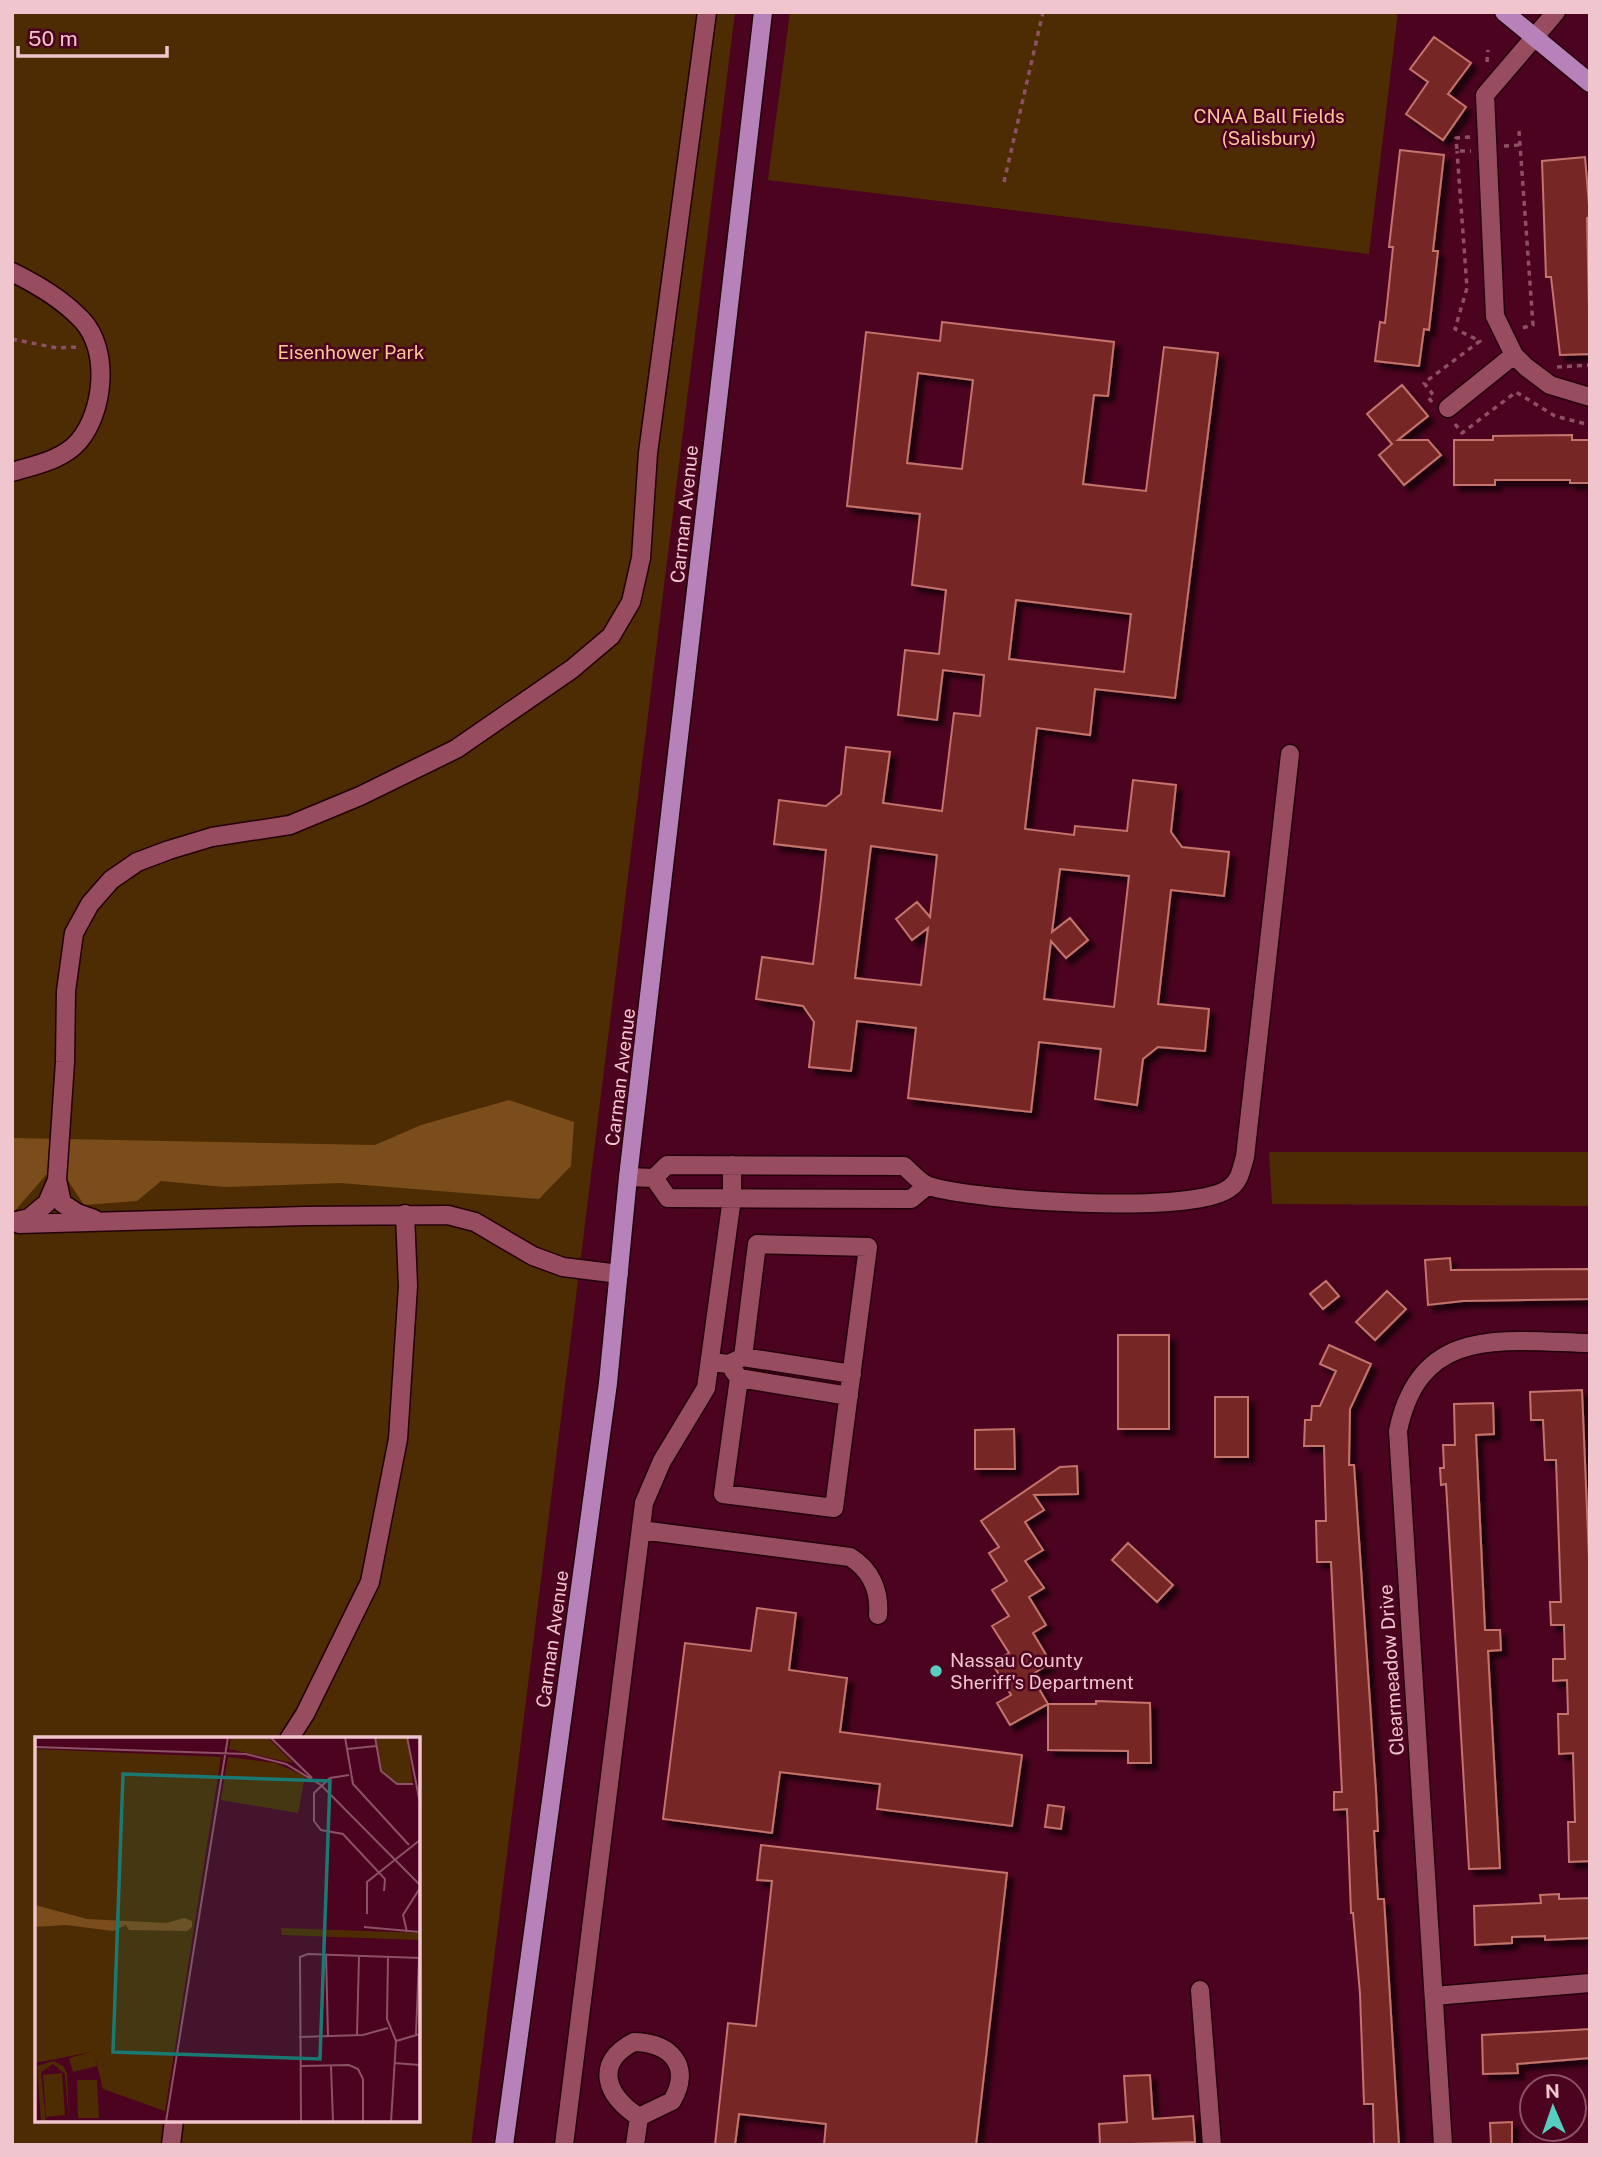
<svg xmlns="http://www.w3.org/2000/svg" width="1602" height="2157" viewBox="0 0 1602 2157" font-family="'Public Sans',sans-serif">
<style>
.green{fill:#4e2c03;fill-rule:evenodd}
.forest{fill:#7a4d1a}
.building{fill:#772826;stroke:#c4736d;stroke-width:2;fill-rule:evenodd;filter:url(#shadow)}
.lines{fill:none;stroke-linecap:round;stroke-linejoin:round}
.minor-casing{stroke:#23010b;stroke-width:21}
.major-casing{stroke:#23010b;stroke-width:21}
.path{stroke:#8d5064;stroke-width:3.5;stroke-dasharray:5 5;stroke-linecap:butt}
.minor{stroke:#984c60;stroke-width:18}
.major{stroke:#b782ba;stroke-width:18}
.poi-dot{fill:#58cec0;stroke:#4b031f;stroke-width:2.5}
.labels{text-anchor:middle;stroke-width:5;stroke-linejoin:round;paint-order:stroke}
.park-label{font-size:19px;fill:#fac898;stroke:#4b031f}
.street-label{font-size:19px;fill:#f1c5ce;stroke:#4b031f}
.poi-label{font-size:19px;fill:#f1c5ce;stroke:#4b031f;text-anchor:start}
.inset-road{fill:none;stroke:#8d5165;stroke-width:2}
.view{fill:#1a7a73;fill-opacity:0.15;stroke:#1a7a73;stroke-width:3.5}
.inset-edge{fill:none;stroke:#f1c5ce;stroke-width:3.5}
</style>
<defs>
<filter id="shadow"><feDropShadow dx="6" dy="6" stdDeviation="2" flood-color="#0009"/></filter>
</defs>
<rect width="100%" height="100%" fill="#4b031f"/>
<path class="green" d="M12 12H735L471 2145H12ZM37 1739H418V2120H37Z
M790 12H1398L1369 254 768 180Z
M1269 1152H1590V1206L1272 1204Z"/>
<path class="forest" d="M509 1100 574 1122 571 1166 539 1199 340 1183 225 1187 161 1181 137 1201 84 1205 63 1173 46 1175 12 1214V1138L375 1145 421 1125Z"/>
<path class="building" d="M1434 37 1471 63 1448 94 1466 107 1443 140 1406 114 1428 82 1410 69Z
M1400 150 1444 155 1433 251H1438L1429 330 1424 329 1419 366 1375 361 1380 322 1385 323 1393 247H1389Z
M1585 157 1590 217 1587 218 1590 354 1560 355 1551 277H1546L1542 161Z
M942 322 1114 342 1108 396 1094 395 1083 484 1146 491 1164 347 1218 353 1175 698 1095 689 1090 735 1037 728 1025 829 1074 835 1075 826 1127 831 1133 780 1176 785 1171 832 1182 847 1229 852 1224 896 1171 890 1164 952 1158 1004 1209 1009 1205 1051 1158 1047 1143 1059 1137 1105 1095 1099 1101 1049 1039 1042 1031 1112 908 1098 916 1028 857 1021 851 1071 809 1067 814 1022 803 1006 756 999 762 957 813 964 821 898 826 850 774 844 779 800 826 806 841 794 846 747 890 752 883 803 942 811 954 713 980 716 984 675 943 670 937 720 898 715 905 650 939 654 946 590 912 585 920 514 847 506 866 332 940 341ZM918 373 973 380 962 469 907 463ZM1016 600 1131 614 1124 672 1009 659ZM871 846 937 855 930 917 917 902 896 919 912 940 928 928 921 985 855 978ZM1060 869 1129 876 1114 1007 1044 999 1051 941 1066 958 1088 940 1070 918 1052 932Z
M1402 385 1428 416 1398 440H1428L1441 455 1404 485 1379 455 1392 444 1367 414Z
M1572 435V440H1590V483H1570V480H1495V485H1454V440H1493V436Z
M1450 1258 1451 1270 1590 1269V1299L1463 1301 1428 1305 1425 1260Z
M1326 1281 1339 1296 1323 1309 1310 1294Z
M1387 1291 1406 1309 1375 1340 1356 1322Z
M1118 1335H1169V1429H1118Z
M1329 1345 1371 1364 1350 1409 1349 1465H1354L1376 1791 1378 1831H1374L1378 1899H1384L1399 2145H1374L1373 2104H1364L1360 1994 1353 1913H1351L1347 1809 1334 1810V1792H1342L1331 1562H1317L1316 1521H1326L1324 1446H1304L1305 1420H1311L1312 1406H1320L1336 1371 1320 1364Z
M1582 1390 1590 1582V1861L1569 1862 1568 1822H1575L1573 1753 1559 1754 1558 1714H1568L1567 1680 1553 1681V1659H1565L1564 1625H1551L1550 1602H1561L1556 1460H1545L1543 1420H1531L1530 1392Z
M1215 1397H1248V1457H1215Z
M1493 1403 1494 1434 1476 1435 1485 1630H1500L1501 1650 1488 1651 1500 1868 1469 1869 1446 1484 1441 1485 1440 1468H1444L1443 1445H1455L1454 1404Z
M1014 1429 1015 1469H975V1430Z
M1077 1466 1078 1494 1034 1495 1044 1510 1025 1522 1043 1550 1025 1561 1044 1588 1029 1597 1046 1625 1033 1633 1051 1663 1031 1675 1048 1704 1010 1725 997 1703 1011 1695 992 1663 1009 1653 992 1626 1009 1616 992 1590 1007 1581 989 1553 999 1547 981 1521 1060 1467Z
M1128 1543 1173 1585 1157 1602 1112 1560Z
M757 1608 796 1613 789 1670 847 1678 840 1732 1022 1755 1012 1826 877 1809 880 1784 780 1772 772 1833 663 1819 685 1643 751 1651Z
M1096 1701 1150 1703 1151 1763H1128V1751L1048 1750V1704H1096Z
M1048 1805 1064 1807 1061 1829 1045 1827Z
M761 1845 1007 1873 976 2145H824L826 2124 739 2114 735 2145H715L728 2023 756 2026 772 1881 757 1880Z
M1559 1894V1899L1590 1898V1938L1545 1940V1936L1512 1937V1943L1475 1945 1474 1906 1541 1903 1540 1895Z
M1590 2029V2058L1517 2064 1518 2073 1483 2074 1482 2035Z
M1150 2075 1153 2119 1193 2116 1195 2142 1100 2145 1099 2124 1127 2122 1124 2076Z
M1512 2122V2145H1491L1490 2123Z"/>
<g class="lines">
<g class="minor-casing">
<path id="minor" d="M1556 12 1485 95 1495 316 1514 355 1526 367 1550 385 1590 397
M12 272C38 285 62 299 82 320 110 350 104 411 79 441 63 460 35 465 12 472
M1448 408 1514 355
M628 1177 654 1178 667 1165 904 1166C911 1172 920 1183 929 1186 977 1201 1189 1215 1228 1189 1240 1182 1241 1170 1245 1157L1290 754
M654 1178 668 1198 911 1199 927 1186
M57 1180 62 1203 77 1213 94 1219
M12 1222 29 1218 47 1203 57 1180 65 1062 66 991 74 933 90 904 111 880 137 862 169 850 212 837 290 825 360 796 456 749 572 669 611 636 631 602 641 558 648 453 707 12
M19 1224 304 1216 448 1215 475 1222 533 1256 563 1267 619 1274
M711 1362 729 1364 743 1357 852 1374
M733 1370 739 1378 849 1396
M739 1378 723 1494 834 1508 868 1247 757 1244 743 1357
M641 1530 850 1557C871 1570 880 1591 878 1615
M289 1739 305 1714 370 1582 398 1439 408 1286 405 1214
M1200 1990 1212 2145
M1434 1996 1590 1983
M634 2042C672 2043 692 2067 672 2101L639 2117C605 2096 594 2062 634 2042Z
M171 2145 174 2120
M564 2145 644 1503 662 1461 706 1388 732 1198V1165
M635 2145 639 2117
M1443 2145 1398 1431C1420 1324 1503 1341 1590 1343"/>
</g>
<g class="major-casing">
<path id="major" d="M1504 12 1590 83
M504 2145 608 1383 628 1177 763 12"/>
</g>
<path class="path" d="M1487 62 1488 50
M1519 131 1533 325 1522 328
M1470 137 1456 138 1457 151H1471
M1504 146 1520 145
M1004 182 1043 12
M12 339 57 348 79 347
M1557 367 1590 365
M1432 402 1428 397 1432 393 1424 383 1480 341 1455 329 1467 288 1457 151
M1455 424 1462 433 1516 392 1555 416 1590 425"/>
<use href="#minor" class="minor"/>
<use href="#major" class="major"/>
</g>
<circle class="poi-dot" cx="936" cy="1671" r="7"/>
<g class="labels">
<g class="park-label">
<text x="1269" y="123">CNAA Ball Fields<tspan x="1269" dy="22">(Salisbury)</tspan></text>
<text x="351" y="359">Eisenhower Park</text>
</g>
<g class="street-label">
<text transform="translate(684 514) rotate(-84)" y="7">Carman Avenue</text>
<text transform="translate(620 1077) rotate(-83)" y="7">Carman Avenue</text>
<text transform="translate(552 1639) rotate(-82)" y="7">Carman Avenue</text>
<text transform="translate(1391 1670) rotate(-94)" y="7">Clearmeadow Drive</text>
</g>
<g class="poi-label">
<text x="950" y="1667">Nassau County<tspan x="950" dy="22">Sheriff's Department</tspan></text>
</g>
</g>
<g transform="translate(35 1737)">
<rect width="385" height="385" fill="#4b031f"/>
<path d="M196 0H232L258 26 194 12ZM340 0H372L378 47H362L346 34ZM0 12 186 20 130 374 68 352 59 315 62 329 38 335 34 321 56 315 0 326ZM193 20 240 26 270 39 263 76 186 63ZM246 191 385 196V203L247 198ZM19 324 28 329 32 336 34 385 30 337 18 327 6 335 11 385H6L2 329ZM27 336 30 378 11 380 8 338ZM42 343H62L64 381H43Z" fill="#4e2c03"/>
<path d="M0 168 52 182 131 186 149 181 157 184V190L152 194 94 193 91 188 78 194 31 188 0 190Z" fill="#7a4d1a"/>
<path class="inset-road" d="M235 0 277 41M310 0 318 47 374 108M340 0 346 34 362 47H378M372 0 385 66M0 10 211 17 251 27 286 48 385 148M312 12 341 9M314 38 295 41 279 56V84L286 93 308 97 350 142 349 154M332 177V145L385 103M329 190 385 195M372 195 368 178 385 151M291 217 293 299M353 220 352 282 361 304 356 385M381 297 384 221M322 298 324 219M264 300 328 298 353 291M361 304 385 297M359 326 385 328M265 329 314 328 323 332 328 342V385M296 329 298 385M131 385 193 0M266 385 265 220 273 217 385 221"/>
<path class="view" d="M88 37 295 44 285 322 78 315Z"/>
<rect width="385" height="385" class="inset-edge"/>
</g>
<rect width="1602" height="2157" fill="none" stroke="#f1c5ce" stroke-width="28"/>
<g transform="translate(1553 2108) rotate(358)"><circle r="33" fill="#4b031f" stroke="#8d5165" stroke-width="2"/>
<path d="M0-5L12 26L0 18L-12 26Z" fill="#58cec0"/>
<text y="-10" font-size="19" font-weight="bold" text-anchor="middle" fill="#f1c5ce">N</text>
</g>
<path d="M18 46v10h149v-10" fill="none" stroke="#f1c5ce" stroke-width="3.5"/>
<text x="28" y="46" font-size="21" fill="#f1c5ce" stroke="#4b031f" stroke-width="5" paint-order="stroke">50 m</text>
</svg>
